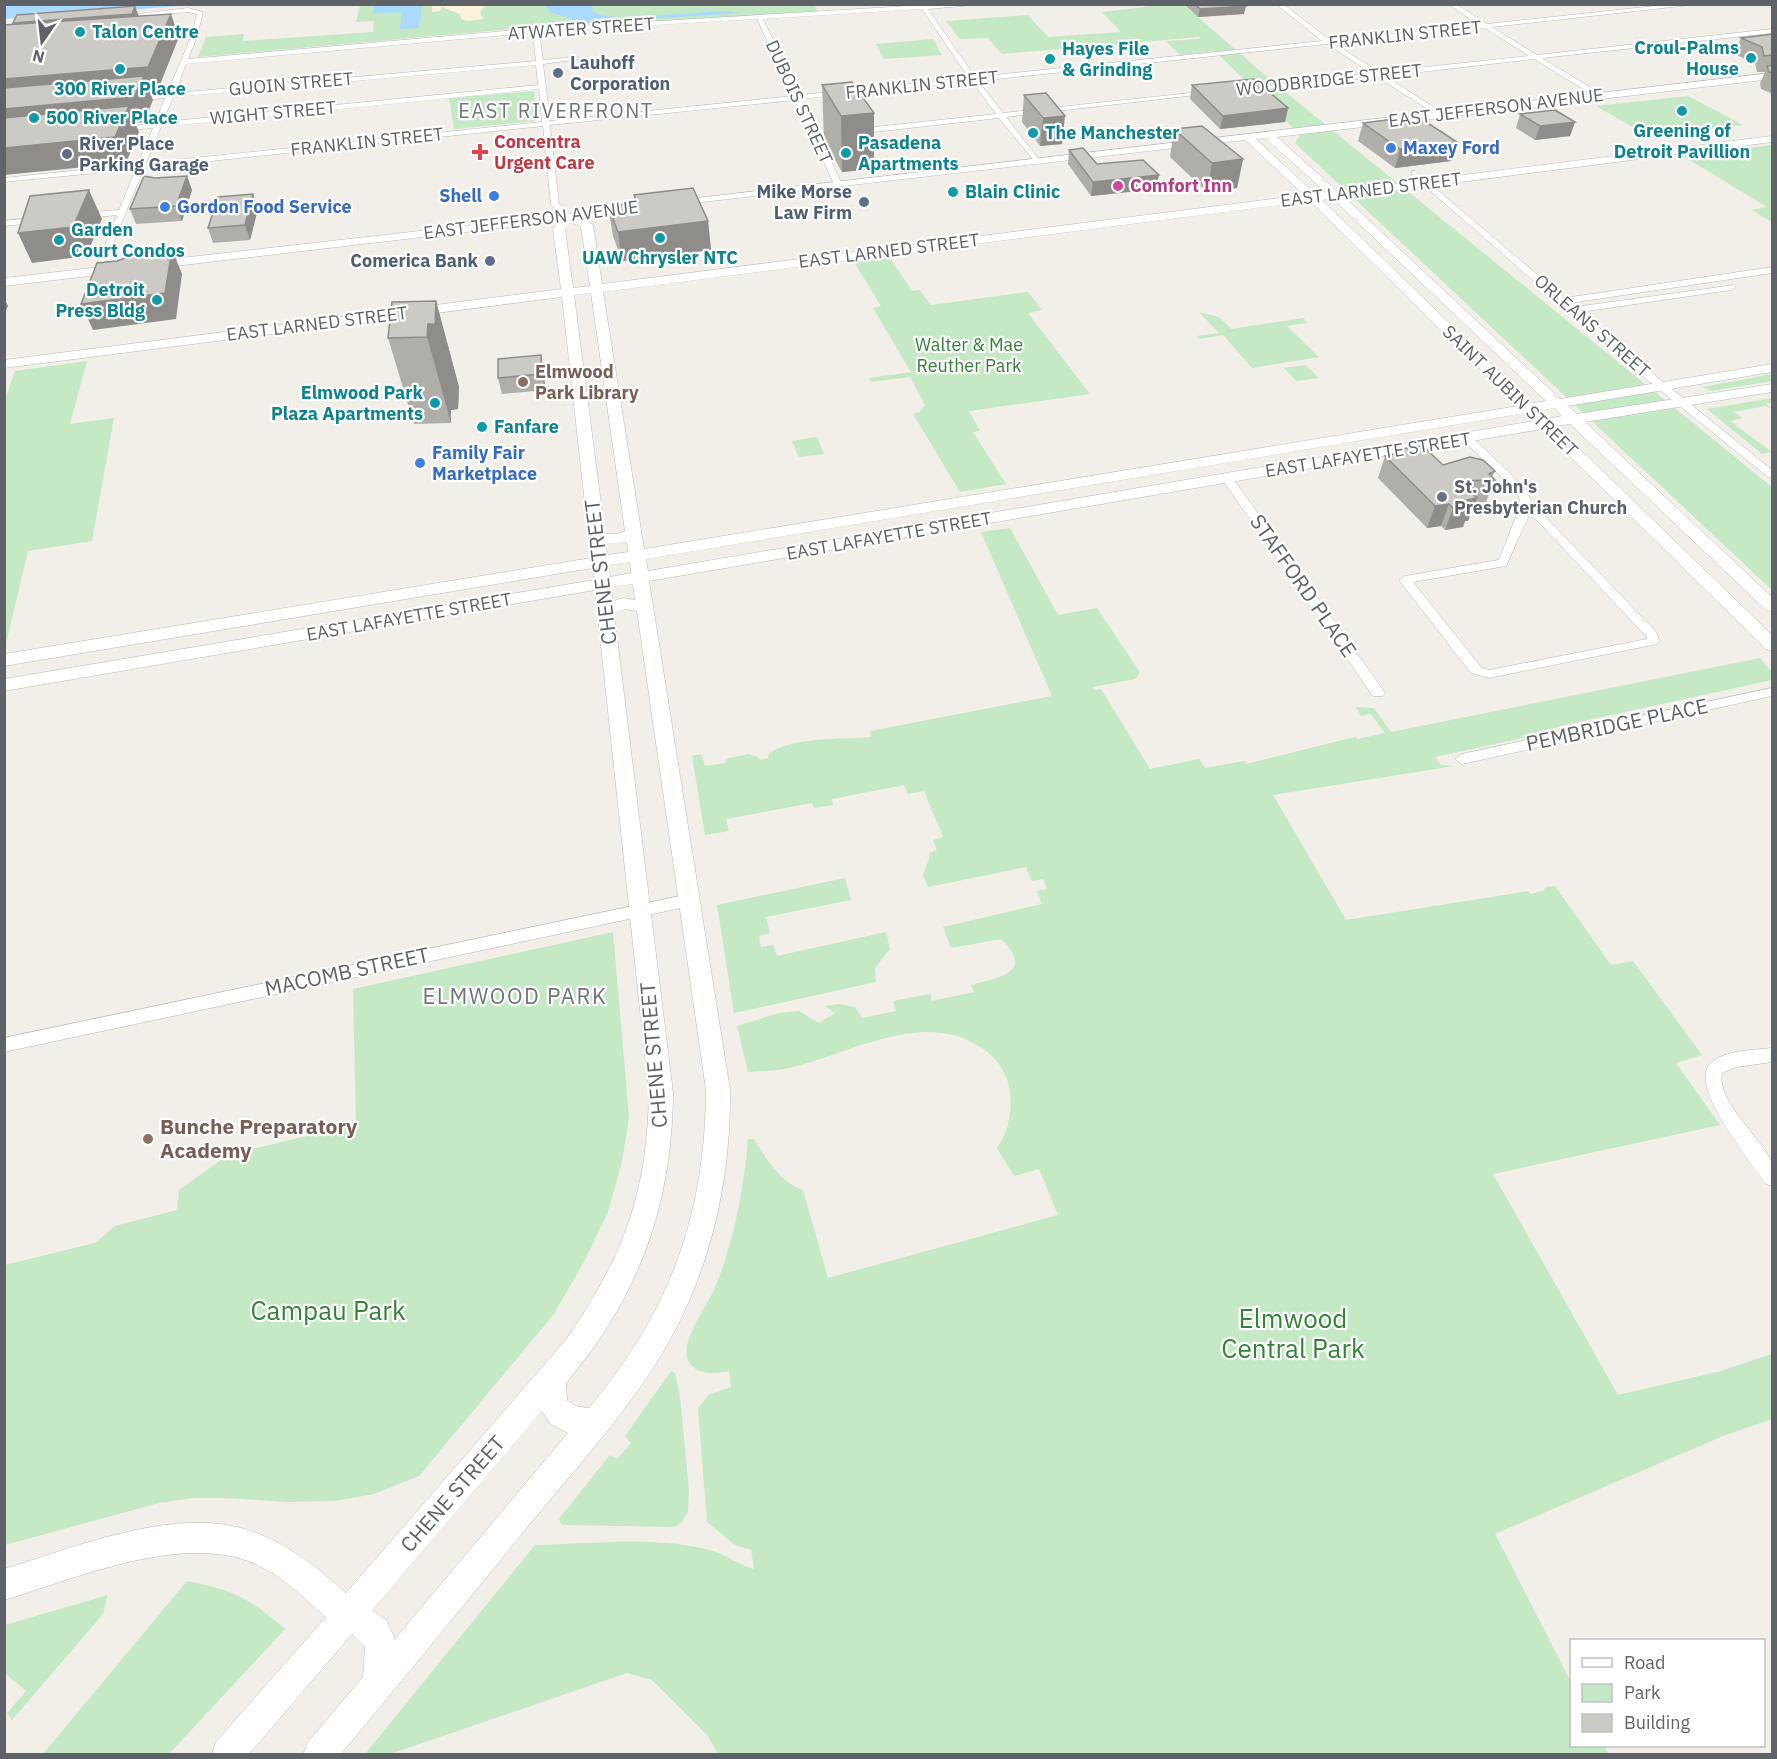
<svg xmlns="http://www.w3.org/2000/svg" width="1777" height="1759" viewBox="0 0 1777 1759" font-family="'IBM Plex Sans',sans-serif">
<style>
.green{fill:#c5e8c5}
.sand{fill:#fbf3d9}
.water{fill:#aadaff}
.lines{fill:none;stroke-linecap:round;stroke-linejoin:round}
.street-casing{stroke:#b5b8bc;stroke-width:1}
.secondary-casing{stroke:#b6babf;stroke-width:1}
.street{fill:#fff;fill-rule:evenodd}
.secondary{fill:#fff;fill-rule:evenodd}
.wall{fill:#afaea9}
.shaded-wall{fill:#8f8d8a}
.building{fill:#cccac5;stroke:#8f8d8a;stroke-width:1.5}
.culture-dot{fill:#0f9aa8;stroke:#fff;stroke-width:2}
.service-dot{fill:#5c6f8a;stroke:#fff;stroke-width:2}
.shop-dot{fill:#3f7fe0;stroke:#fff;stroke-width:2}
.health-dot{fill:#e0444e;stroke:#fff;stroke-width:2}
.hotel-dot{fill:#d1479c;stroke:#fff;stroke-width:2}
.education-dot{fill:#8d6e63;stroke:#fff;stroke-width:2}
.worship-dot{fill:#6b7280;stroke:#fff;stroke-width:2}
.labels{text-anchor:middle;stroke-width:4.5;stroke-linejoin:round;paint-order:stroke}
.far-street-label{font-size:18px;fill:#5f6368;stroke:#fff}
.far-culture-label{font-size:18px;font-weight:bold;fill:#0d838f;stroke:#fff;text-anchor:start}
.far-service-label{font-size:18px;font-weight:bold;fill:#4e5e75;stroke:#fff;text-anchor:start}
.far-health-label{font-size:18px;font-weight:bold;fill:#be3a42;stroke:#fff;text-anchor:start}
.far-shop-label{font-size:18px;font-weight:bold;fill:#366cbe;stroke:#fff;text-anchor:start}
.far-hotel-label{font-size:18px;font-weight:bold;fill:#b23c85;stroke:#fff;text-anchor:start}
.far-park-label{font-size:18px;fill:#348238;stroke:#fff}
.far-education-label{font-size:18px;font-weight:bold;fill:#785e54;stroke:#fff;text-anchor:start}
.far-worship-label{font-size:18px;font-weight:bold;fill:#5b616d;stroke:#fff;text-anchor:start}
.far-quarter-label{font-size:20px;letter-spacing:1.5px;fill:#70757a;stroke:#fff}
.street-label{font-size:21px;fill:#5f6368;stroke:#fff}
.education-label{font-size:21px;font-weight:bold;fill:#785e54;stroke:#fff;text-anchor:start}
.neighbourhood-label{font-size:22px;letter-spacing:1.5px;fill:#70757a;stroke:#fff}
.near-park-label{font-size:26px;fill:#348238;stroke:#fff}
</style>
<rect width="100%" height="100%" fill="#f1efe8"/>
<path class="green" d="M814 4 818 12 512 29 198 57 206 37 244 34 243 41 373 32 374 21 356 22 360 5Z
M1161 5H1184L1273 82 1772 487V590L1295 143 1300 135 1215 51 1180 55 1166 41 1200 39 1199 37 1002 54 988 38 960 39 946 21 1028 15 1048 37 1121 32 1102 12Z
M933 39 942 55 884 59 876 44Z
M534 91 536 121 454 129 449 98Z
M1688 96 1743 125 1650 137 1596 106Z
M1772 145V222L1751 210 1767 207 1683 156Z
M890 258 912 291 920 290 931 305 1028 292 1042 310 1028 313 1090 394 969 411 980 431 973 432 1006 484 960 492 913 414 920 412 925 405 910 377 871 382 869 378 911 372 873 308 881 306 854 262Z
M1199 312 1219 317 1231 329 1304 318 1306 323 1287 326 1319 357 1252 368 1223 335 1199 339 1197 336 1219 333Z
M87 361 70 424 114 418 92 541 28 551 5 648V400L15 371Z
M1306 365 1319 378 1296 381 1284 368Z
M1772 374V381L1711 391 1702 387Z
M1772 398V402L1766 404 1772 409 1765 406 1734 412 1742 418 1730 421 1772 452 1762 454 1707 409Z
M817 437 824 454 799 457 792 441Z
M1010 528 1058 615 1097 608 1139 671V674L1135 679 1093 687 1095 690 1101 689 1150 769 1199 759 1205 768 1244 761 1246 764 1355 737 1358 739 1385 733 1371 714 1361 716 1356 707 1374 708 1391 732 1760 658 1772 672V680L1561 726 1541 734 1435 757 1441 765 1454 766 1273 795 1346 920 1529 891 1530 894 1543 891 1546 887 1555 886 1611 965 1633 961 1702 1055 1676 1063 1720 1125 1493 1174 1618 1395 1721 1371 1772 1354V1419L1723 1436 1495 1534 1571 1682 1572 1746H1604L1609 1754H718L707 1735 652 1680 627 1673 390 1754H365L535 1545C590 1544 663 1535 716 1552 729 1556 740 1566 754 1569L751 1550 735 1545 707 1522 698 1409 708 1395 731 1387 729 1371C715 1374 695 1376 688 1360 680 1341 707 1306 715 1288 734 1241 744 1189 748 1139H754C766 1159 781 1183 803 1190L828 1278 1058 1215 1039 1169 1014 1176 997 1148C1011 1130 1014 1100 1007 1079 1001 1064 991 1053 977 1045 920 1010 847 1055 789 1068 775 1071 761 1071 748 1072L737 1026 779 1013 799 1011 819 1023 835 1013 825 1006 839 1004 855 1007 862 1018 896 1011 893 1001 930 994 932 1001 974 992 971 985C999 978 1036 972 1001 939L951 948 943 927 1042 904 1037 891 1047 889 1043 879 1032 881 1026 867 928 887 923 875 929 859V853L937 850 933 840 943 837 924 791 908 794 904 785 832 799 833 805 814 808 812 803 726 819 729 831 705 835 692 756 701 754 705 766 726 763V759L748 754 758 757 760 760 768 758 769 753C798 736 839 740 871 737L870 731 1052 696 981 532Z
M845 878 851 900 766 917 770 933 759 936 761 947 773 945 777 956 886 932 890 949 875 968 876 982 734 1013 717 905Z
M613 932 629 1117 622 1162 608 1212 586 1258 554 1314 419 1476 374 1494 335 1501 287 1502 225 1498H193L159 1503 5 1545V1265L95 1243 115 1226 177 1210 179 1190 228 1155 356 1124 353 989Z
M671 1371 675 1373 680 1397 689 1490 688 1512 681 1523 674 1527 562 1525 559 1519 610 1455 617 1459 631 1443 625 1436Z
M187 1581C234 1590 249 1598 285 1629L169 1754H43Z
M108 1595 103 1614 12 1720 7 1713 26 1691 5 1673V1625Z"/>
<path class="sand" d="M432 5H481L485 6 480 12 483 19 468 21 461 19 460 14 442 7 440 11 432 12Z"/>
<path class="water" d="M374 4 422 5 419 28 400 29 402 12 373 14Z
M5 5H193L5 19Z
M545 5H593L591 10 600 15 619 18 725 11 740 13 583 23 550 12Z"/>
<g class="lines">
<g class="street-casing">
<path id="street" d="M942 4H985L928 9 975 77 1322 41 1276 4H1283L1330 40 1479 25 1448 4H1456L1487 24 1673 4H1699L1492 27 1537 55 1772 29V33L1542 58 1601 94 1598 98 1534 59 1385 76 1443 113 1440 117 1377 77 1245 91 1241 89 1371 73 1327 44 978 81 1003 113 1209 91 1213 93 1006 117 1041 162 1037 164 999 118 820 138 842 184 838 186 834 184 813 138 809 136 811 134 795 100 550 125 559 204 573 216 569 219 551 205 543 126 144 168 102 271 98 274 94 271 117 215 80 219 76 216 80 213 119 210 136 169 4 182V178L138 164 153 128 118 131 114 129 155 123 165 98 132 101 128 99 167 94 191 37 197 14 188 12 118 19 120 16 188 8 203 12 197 37 188 59 528 29ZM922 9 969 78 800 95 763 19ZM757 19 793 96 550 121 543 64 580 59 577 57 543 60 539 32ZM1485 28 1529 56 1379 72 1335 44ZM528 33H533L536 61 175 93 186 64ZM536 65 538 85 163 122 173 97ZM972 81 996 114 818 133 802 99ZM539 89 542 122 146 163 161 127Z
M1415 171 1565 298 1772 267V273L1570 303 1575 307 1734 285 1736 287 1731 290 1581 312 1658 378 1772 470V478L1768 477 1650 382 1412 175V171Z
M41 217 45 220 44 222 4 226V221Z
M1468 436 1472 437 1526 489 1532 503 1657 633 1659 641 1657 644 1489 678 1471 673 1399 580 1405 576 1498 560 1500 557 1521 504 1517 492 1464 441V437ZM1530 513 1647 637V639L1489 670 1481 667 1413 582 1506 566Z
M1228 476 1232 477 1383 690 1385 693 1383 696H1373L1222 479Z
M1772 688V696L1462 764 1455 759 1462 754Z
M690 894 695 896 698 900 695 904 690 906 4 1052V1038Z
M1772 1048V1062L1736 1067 1722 1073C1716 1102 1762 1138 1772 1163 1774 1169 1773 1180 1772 1186L1766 1184C1752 1163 1688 1086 1710 1064 1723 1050 1754 1050 1772 1048Z"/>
</g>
<g class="secondary-casing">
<path id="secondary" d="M1772 73V79L1277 137 1337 191 1772 136V142L1344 197 1560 399 1772 364V372L1568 406 1577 414 1772 384V392L1585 422 1772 597V611L1766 610 1570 424 1556 426 1772 635V651L1766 649 1542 429 649 581 730 1090C731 1187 708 1280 657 1362 619 1422 570 1475 525 1530 464 1605 402 1680 341 1754H303L308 1742 363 1677 365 1647 352 1634 249 1754H212L216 1742 326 1617C303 1596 278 1572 248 1561 176 1535 74 1579 4 1600V1569C73 1548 165 1510 237 1527 279 1537 315 1565 346 1593L565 1341C623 1257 647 1196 649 1093L595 590 4 691V679L594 580 592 568 4 666V654L591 558 562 297 4 368V360L561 289 553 229 559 221 4 286V278L641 206V210L637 211 582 218 593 225 602 284 1304 195 1245 140 667 206 665 204 671 201ZM1265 138 1326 192 1315 194 1256 139ZM1332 198 1546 401 1532 403 1322 200ZM1310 201 1518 406 644 549 603 292ZM571 222 581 227 590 286 573 288 565 229ZM591 293 625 531 616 534H605L574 295ZM1554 408 1562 416 1548 419 1540 411ZM1526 413 1534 421 648 571 646 559ZM627 542 628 552 607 555 606 544ZM630 562 631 573 610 577 609 565ZM633 584 635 600 624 598 613 601 611 587ZM625 609 637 611 706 1090C705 1216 670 1311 589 1408 580 1407 573 1407 567 1400L566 1383C639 1297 672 1205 673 1093L614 613ZM542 1411 550 1424 568 1433 395 1639 387 1621 372 1610Z"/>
</g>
<use href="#street" class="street"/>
<use href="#secondary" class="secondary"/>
</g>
<path class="wall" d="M1184 4H1244V14L1198 17Z
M1773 34V94L1761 89 1760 83 1765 72H1757L1755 63 1734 54 1741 38Z
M822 85 874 113V169L842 172 824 140Z
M1192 85 1288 108 1285 122 1220 129 1190 99Z
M1024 95 1062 144 1040 146 1022 122Z
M1520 114 1575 122 1570 136 1535 140 1516 128Z
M1363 123 1457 142 1451 161 1395 168 1358 141Z
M1174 129 1243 159 1237 188 1207 192 1170 157Z
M1069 150 1097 164 1156 189 1091 196 1068 164Z
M187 176 192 190 182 221 136 224 130 209 155 178Z
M253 194 258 209 250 240 213 243 208 228Z
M634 195 708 221 711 250 622 261 613 236 608 206 635 203Z
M436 301 459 387 458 409 451 410V423L414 424 388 338Z
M544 371 545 390 502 394 498 378Z
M1395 450 1443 465 1495 471 1492 477 1495 480 1486 502 1475 503 1468 521H1465L1463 527 1445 530 1441 526 1427 528 1378 478 1385 456 1394 454Z"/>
<path class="shaded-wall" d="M135 6 141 22 21 40 13 23Z
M1246 6 1244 14 1198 17 1200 9Z
M171 14 179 37 157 92H150L153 100 144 122 135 123 139 132 126 163 4 175V79Z
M1288 108 1285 122 1220 129 1223 116Z
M874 113V169L842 172 841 116Z
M1065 116 1062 144 1040 146 1043 118Z
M1575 122 1570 136 1535 140 1540 126Z
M1457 142 1451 161 1395 168 1400 149Z
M1243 159 1237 188 1207 192 1212 163Z
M1159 175 1156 189 1091 196 1093 182Z
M187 176 192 190 182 221 176 206Z
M89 190 102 219 86 256 32 263 18 233Z
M253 194 258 209 250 240 245 225Z
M708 221 711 250 622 261 618 232Z
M172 249 182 274 176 319 93 330 81 304Z
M4 298 8 306 4 315Z
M436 301 459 387 458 409 451 410V423L427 337 428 324Z
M541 355 544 371 545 390 542 374Z
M1477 498 1468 521H1465L1463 527 1445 530 1453 508 1467 500Z
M1449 504 1441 526 1427 528 1435 506Z"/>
<path class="building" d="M1195 4H1244L1246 6 1200 9Z
M135 6 132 14 13 23 17 15Z
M171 14 148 67 4 79V25Z
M1773 34V55L1764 56 1762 47 1741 38Z
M1773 65V73L1769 72 1767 66Z
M144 76 134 97 4 109V88Z
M1254 79 1288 108 1223 116 1192 85Z
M852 82 874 113 841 116 822 85Z
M1046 93 1065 116 1043 118 1024 95Z
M129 106 115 137 4 148V118Z
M1555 110 1575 122 1540 126 1520 114Z
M1417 116 1457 142 1400 149 1363 123Z
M1202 126 1243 159 1212 163 1174 129Z
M1083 148 1097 164 1143 160 1159 175 1093 182 1069 150Z
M144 176 155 178 187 176 176 206 130 209Z
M693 188 708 221 618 232 608 206 637 203 634 195Z
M89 190 73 227 18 233 30 196Z
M253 194 245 225 208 228 218 197Z
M172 249 165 293 81 304 97 263 117 261 128 257V253Z
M436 301 435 324H428L427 337 388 338 392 302Z
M541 355 542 374 498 378V359Z
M1420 446 1426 449 1443 465 1470 457 1483 460 1495 471 1489 474 1495 480 1459 481 1477 498 1467 500 1471 504 1453 508 1449 504 1435 506 1385 456 1399 453 1395 450Z"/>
<g class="culture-dot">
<circle cx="80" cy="32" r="6"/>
<circle cx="1751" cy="58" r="6"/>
<circle cx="1050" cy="59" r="6"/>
<circle cx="120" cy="69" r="6"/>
<circle cx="1682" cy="111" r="6"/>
<circle cx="34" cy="118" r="6"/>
<circle cx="1033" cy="133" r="6"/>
<circle cx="846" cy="153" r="6"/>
<circle cx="953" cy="192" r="6"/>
<circle cx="660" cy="238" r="6"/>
<circle cx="59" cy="240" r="6"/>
<circle cx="157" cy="300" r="6"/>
<circle cx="435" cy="403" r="6"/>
<circle cx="482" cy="427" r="6"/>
</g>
<g class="service-dot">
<circle cx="558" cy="73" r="6"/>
<circle cx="67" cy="154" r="6"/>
<circle cx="864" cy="202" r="6"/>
<circle cx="490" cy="261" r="6"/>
</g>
<g class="shop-dot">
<circle cx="1391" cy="148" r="6"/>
<circle cx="494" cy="196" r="6"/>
<circle cx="165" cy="207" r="6"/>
<circle cx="420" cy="463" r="6"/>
</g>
<path class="health-dot" d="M477 143h6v6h6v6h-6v6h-6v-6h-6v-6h6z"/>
<circle class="hotel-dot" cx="1118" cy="186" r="6"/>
<g class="education-dot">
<circle cx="523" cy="382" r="6"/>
<circle cx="148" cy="1139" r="6"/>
</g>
<circle class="worship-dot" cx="1442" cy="497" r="6"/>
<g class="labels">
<g class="far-street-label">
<text transform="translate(581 29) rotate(-4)" y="6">ATWATER STREET</text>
<text transform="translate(1405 35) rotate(-6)" y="6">FRANKLIN STREET</text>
<text transform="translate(1329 80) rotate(-6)" y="6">WOODBRIDGE STREET</text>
<text transform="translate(291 84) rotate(-5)" y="6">GUOIN STREET</text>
<text transform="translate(922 85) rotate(-6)" y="6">FRANKLIN STREET</text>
<text transform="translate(799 102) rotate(65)" y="6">DUBOIS STREET</text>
<text transform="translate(1496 108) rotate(-7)" y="6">EAST JEFFERSON AVENUE</text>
<text transform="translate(273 113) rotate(-5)" y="6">WIGHT STREET</text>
<text transform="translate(367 142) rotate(-6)" y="6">FRANKLIN STREET</text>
<text transform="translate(1371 190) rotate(-7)" y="6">EAST LARNED STREET</text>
<text transform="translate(531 220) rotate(-7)" y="6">EAST JEFFERSON AVENUE</text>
<text transform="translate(889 251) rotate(-7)" y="6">EAST LARNED STREET</text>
<text transform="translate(317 324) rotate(-7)" y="6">EAST LARNED STREET</text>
<text transform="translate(1592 326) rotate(41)" y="6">ORLEANS STREET</text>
<text transform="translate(1510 391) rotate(44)" y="6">SAINT AUBIN STREET</text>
<text transform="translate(1368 455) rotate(-9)" y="6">EAST LAFAYETTE STREET</text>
<text transform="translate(889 536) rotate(-10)" y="6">EAST LAFAYETTE STREET</text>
<text transform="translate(409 617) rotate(-10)" y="6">EAST LAFAYETTE STREET</text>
</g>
<g class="far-culture-label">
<text x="92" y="38">Talon Centre</text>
<text x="1739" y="54" text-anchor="end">Croul-Palms<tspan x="1739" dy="21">House</tspan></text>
<text x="1062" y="55">Hayes File<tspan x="1062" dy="21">&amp; Grinding</tspan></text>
<text x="120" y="95" text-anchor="middle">300 River Place</text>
<text x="46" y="124">500 River Place</text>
<text x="1682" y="137" text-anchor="middle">Greening of<tspan x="1682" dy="21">Detroit Pavillion</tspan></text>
<text x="1045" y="139">The Manchester</text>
<text x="858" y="149">Pasadena<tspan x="858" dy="21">Apartments</tspan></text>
<text x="965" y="198">Blain Clinic</text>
<text x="71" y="236">Garden<tspan x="71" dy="21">Court Condos</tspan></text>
<text x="660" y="264" text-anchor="middle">UAW Chrysler NTC</text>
<text x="145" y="296" text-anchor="end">Detroit<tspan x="145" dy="21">Press Bldg</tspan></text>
<text x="423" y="399" text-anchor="end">Elmwood Park<tspan x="423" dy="21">Plaza Apartments</tspan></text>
<text x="494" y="433">Fanfare</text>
</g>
<g class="far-service-label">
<text x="570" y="69">Lauhoff<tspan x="570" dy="21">Corporation</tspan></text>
<text x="79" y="150">River Place<tspan x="79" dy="21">Parking Garage</tspan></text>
<text x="852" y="198" text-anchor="end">Mike Morse<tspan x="852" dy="21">Law Firm</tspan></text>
<text x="478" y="267" text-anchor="end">Comerica Bank</text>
</g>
<g class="far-health-label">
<text x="494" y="148">Concentra<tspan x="494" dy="21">Urgent Care</tspan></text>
</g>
<g class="far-shop-label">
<text x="1403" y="154">Maxey Ford</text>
<text x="482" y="202" text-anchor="end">Shell</text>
<text x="177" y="213">Gordon Food Service</text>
<text x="432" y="459">Family Fair<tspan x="432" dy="21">Marketplace</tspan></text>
</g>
<g class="far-hotel-label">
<text x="1130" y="192">Comfort Inn</text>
</g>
<g class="far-park-label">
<text x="969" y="351">Walter &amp; Mae<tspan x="969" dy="21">Reuther Park</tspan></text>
</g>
<g class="far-education-label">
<text x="535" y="378">Elmwood<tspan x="535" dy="21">Park Library</tspan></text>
</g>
<g class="far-worship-label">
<text x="1454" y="493">St. John's<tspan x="1454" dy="21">Presbyterian Church</tspan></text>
</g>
<g class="far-quarter-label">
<text x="556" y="118">EAST RIVERFRONT</text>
</g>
<g class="street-label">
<text transform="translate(601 572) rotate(-97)" y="7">CHENE STREET</text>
<text transform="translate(1303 586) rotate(55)" y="7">STAFFORD PLACE</text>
<text transform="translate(1617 725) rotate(-12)" y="7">PEMBRIDGE PLACE</text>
<text transform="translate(347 972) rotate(-12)" y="7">MACOMB STREET</text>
<text transform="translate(654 1055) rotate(-95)" y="7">CHENE STREET</text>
<text transform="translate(453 1494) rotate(-49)" y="7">CHENE STREET</text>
</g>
<g class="education-label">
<text x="160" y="1134">Bunche Preparatory<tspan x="160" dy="24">Academy</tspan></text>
</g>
<g class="neighbourhood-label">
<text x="515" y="1004">ELMWOOD PARK</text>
</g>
<g class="near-park-label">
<text x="328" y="1320">Campau Park</text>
<text x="1293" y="1328">Elmwood<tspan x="1293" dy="30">Central Park</tspan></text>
</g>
</g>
<rect width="1777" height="1759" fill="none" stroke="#5f6368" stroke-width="12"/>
<rect x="1570" y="1639" width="195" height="108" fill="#ffffff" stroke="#bfc1c3" stroke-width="1.5"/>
<rect x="1582" y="1658" width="30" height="9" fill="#ffffff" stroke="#bfc1c3" stroke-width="1.5"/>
<text x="1624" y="1669" font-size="18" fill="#5f6368">Road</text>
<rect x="1582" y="1684" width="30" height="18" fill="#c5e8c5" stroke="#bfc1c3" stroke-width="1.5"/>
<text x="1624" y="1699" font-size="18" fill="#5f6368">Park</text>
<rect x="1582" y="1714" width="30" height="18" fill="#cccac5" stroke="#bfc1c3" stroke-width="1.5"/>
<text x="1624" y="1729" font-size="18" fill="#5f6368">Building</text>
<g transform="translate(42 42) rotate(194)" stroke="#ffffff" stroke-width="4.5" paint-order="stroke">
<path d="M0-4.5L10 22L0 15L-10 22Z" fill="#5f6368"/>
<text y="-9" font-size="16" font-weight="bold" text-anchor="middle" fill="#5f6368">N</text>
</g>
</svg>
